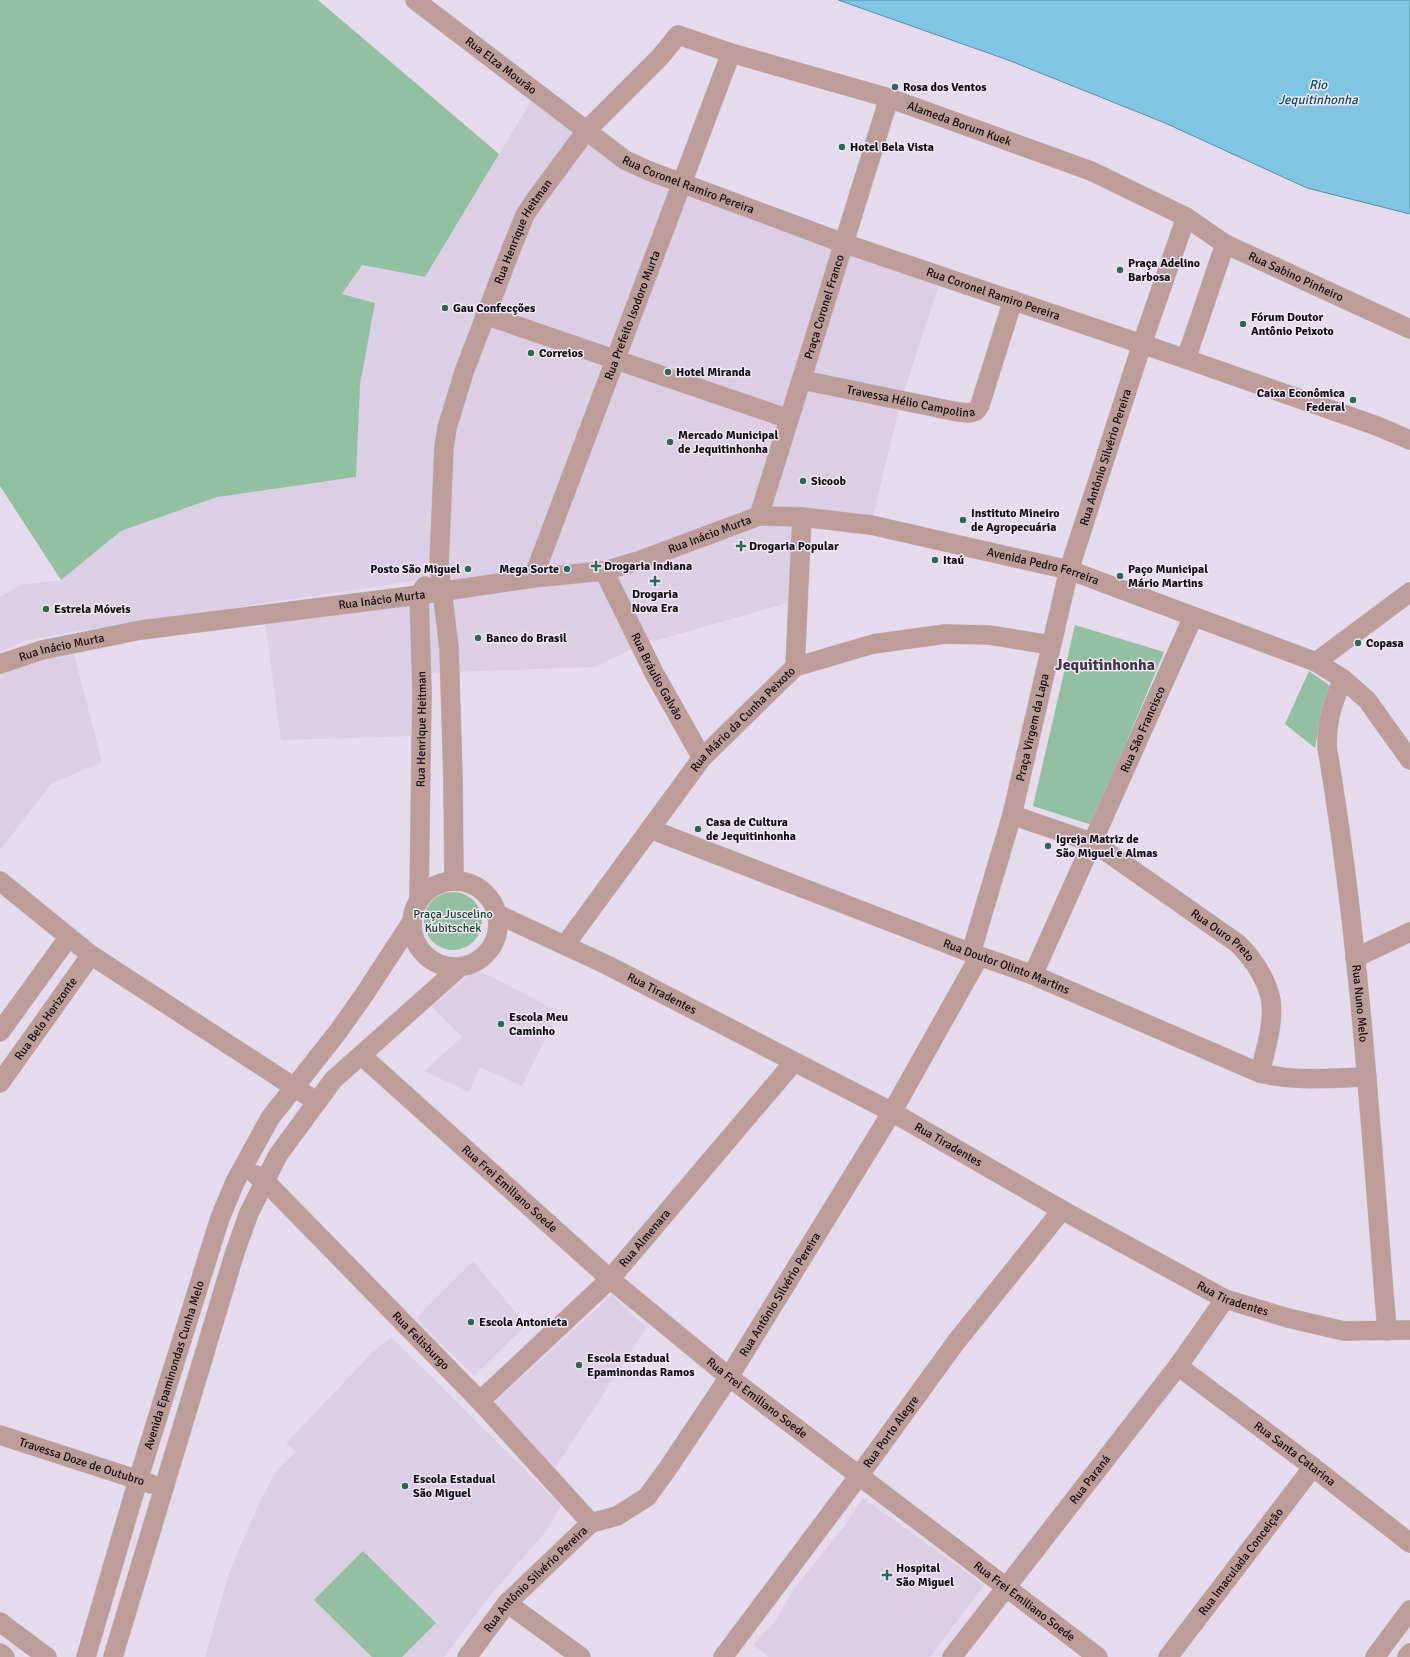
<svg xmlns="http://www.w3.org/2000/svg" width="1410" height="1657" viewBox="0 0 1410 1657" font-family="Signika,sans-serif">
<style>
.built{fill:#dbcee5}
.green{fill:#92c0a1}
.water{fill:#7ec6e4;stroke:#5d8ea5}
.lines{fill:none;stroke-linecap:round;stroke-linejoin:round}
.minor-casing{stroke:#c3bac9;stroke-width:20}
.minor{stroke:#bc9d98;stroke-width:19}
.poi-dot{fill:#2c6954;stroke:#f2e8f9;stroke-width:1.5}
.labels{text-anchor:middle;stroke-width:3;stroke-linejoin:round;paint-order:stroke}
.street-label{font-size:12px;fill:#0f0c11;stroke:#f2e8f9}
.poi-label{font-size:12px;font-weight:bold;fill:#0f0c11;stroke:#f2e8f9;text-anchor:start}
.park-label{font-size:12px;fill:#15442a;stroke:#f2e8f9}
.water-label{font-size:13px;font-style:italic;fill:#0d4b60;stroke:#f2e8f9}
.district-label{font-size:16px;font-weight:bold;fill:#3e3643;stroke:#f2e8f9}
</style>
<rect width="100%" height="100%" fill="#e5dbec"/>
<path class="built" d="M536 93 625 160 942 276 901 400 871 525 802 517 798 600 640 645 594 667 421 673 416 736 281 740 264 614 419 595 418 580 72 632 23 641 0 652V597L21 585 61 580 121 531 217 497 356 477 360 385 375 304 342 294 362 265 425 277Z
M71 643 102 762 51 784 0 850V667Z
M476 969 559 1012 522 1086 480 1067 469 1092 424 1071 462 1037 432 1007Z
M473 1261 526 1325 474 1376 416 1318Z
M612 1295 646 1328 554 1470 495 1402Z
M391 1337 561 1506 547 1530 488 1598 444 1657H205L229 1573 259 1503 277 1470 296 1452 286 1443 370 1355Z
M863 1498 984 1585 930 1657H769L753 1645 775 1621 796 1586 845 1525Z"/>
<path class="green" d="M0 0H318L499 154 425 277 362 265 342 294 375 303 360 385 356 477 217 497 121 531 61 580 0 486Z
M1075 625 1164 652 1092 825 1033 806Z
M1309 671 1333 688 1321 717 1315 748 1285 724Z
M424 921a29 29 0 1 1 58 0a29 29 0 1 1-58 0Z
M363 1551 436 1623 402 1657H372L314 1600Z"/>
<path class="water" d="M838 0H1410V214L1307 188 1165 123 1008 60Z"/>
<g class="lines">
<g class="minor-casing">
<g id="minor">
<path id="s1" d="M415 0 625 160 649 171 843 243 1186 359 1377 426 1410 440"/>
<path d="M485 315 789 419"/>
<path d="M1186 359 1225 244"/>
<path id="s2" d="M802 380 958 412 969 413 976 411 980 405 1013 300"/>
<path id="s3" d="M759 516 889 98"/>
<path id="s4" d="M604 571 654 673 702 758"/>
<path id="s5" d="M533 578 731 53"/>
<path d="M1316 662 1410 592"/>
<path id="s6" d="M0 664 42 650 141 630 419 595 533 578 604 571 641 560 759 516 802 517 871 525 1069 570 1316 662 1343 679 1367 700 1410 760"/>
<path d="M795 667 802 517"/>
<path id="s7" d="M1343 679C1332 704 1327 720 1327 747 1360 940 1371 1136 1387 1331"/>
<path id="s8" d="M1012 815 1094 843 1237 943C1252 957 1267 979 1271 1001 1274 1024 1265 1051 1260 1073"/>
<path id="s9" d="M650 829 971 953 1033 975 1260 1073C1296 1082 1330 1078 1367 1077"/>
<path id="s10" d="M454 880 453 778 449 648 439 565 444 447 447 428 464 372 510 252 525 215 535 200 586 131 660 57 678 35 731 53 889 98 1091 171 1186 217 1225 244 1410 329"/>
<circle cx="455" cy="924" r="43"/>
<path d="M0 881 91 955 317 1102"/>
<path id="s11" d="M419 898 422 691 419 595 425 586"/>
<path id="s12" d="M497 914 607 965 892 1112 1062 1210 1225 1299 1288 1318 1344 1331 1410 1330"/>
<path id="s13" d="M565 945 702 758 795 667 873 644 945 634 989 635 1051 645"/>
<path id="s14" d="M971 953 1012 815 1069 570 1142 344 1186 217"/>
<path d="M1355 958 1410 932"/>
<path id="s15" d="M1033 975 1193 617"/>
<path d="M0 1032 68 938"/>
<path id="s16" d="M361 1055 610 1279 729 1377 1098 1657"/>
<path id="s17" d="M0 1083 91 955"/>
<path id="s18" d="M256 1175 265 1181 480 1401 591 1523"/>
<path id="s19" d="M1178 1366 1313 1467 1410 1543"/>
<path id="s20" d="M480 1401 610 1279 794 1062"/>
<path id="s21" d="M0 1435 151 1484"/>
<path d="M507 1603 581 1657"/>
<path d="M0 1622 47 1657"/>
<path d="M0 1653 5 1657"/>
<path id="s22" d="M86 1657 138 1480 220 1218 235 1182 270 1118 337 1033 364 995 411 923"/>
<path d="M113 1657 235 1252 249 1213 278 1155 333 1080 460 967"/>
<path id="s23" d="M467 1657 507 1603 591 1523 617 1516 647 1497 666 1471 729 1377 892 1112 979 957"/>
<path id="s24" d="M723 1657 858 1477 956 1342 1062 1210"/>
<path id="s25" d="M952 1657 1178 1366 1225 1299"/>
<path id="s26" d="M1168 1657 1313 1467"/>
<path d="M1375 1657 1410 1610"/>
<path d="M1407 1657 1410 1653"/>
</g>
</g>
<use href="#minor" class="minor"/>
</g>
<g class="poi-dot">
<circle cx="895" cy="87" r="4"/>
<circle cx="842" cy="147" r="4"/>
<circle cx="1120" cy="270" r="4"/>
<circle cx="445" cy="308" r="4"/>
<circle cx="1243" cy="324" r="4"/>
<circle cx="531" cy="353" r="4"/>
<circle cx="668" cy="372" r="4"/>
<circle cx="1353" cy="400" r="4"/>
<circle cx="670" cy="442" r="4"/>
<circle cx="803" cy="481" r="4"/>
<circle cx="963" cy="520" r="4"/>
<path d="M739 540h4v4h4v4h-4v4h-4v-4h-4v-4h4z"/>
<circle cx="935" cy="560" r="4"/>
<path d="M594 560h4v4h4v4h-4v4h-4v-4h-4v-4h4z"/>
<circle cx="468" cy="569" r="4"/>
<circle cx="567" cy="569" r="4"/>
<circle cx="1120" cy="576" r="4"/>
<path d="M653 575h4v4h4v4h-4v4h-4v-4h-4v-4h4z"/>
<circle cx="46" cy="609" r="4"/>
<circle cx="478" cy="638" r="4"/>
<circle cx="1358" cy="643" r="4"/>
<circle cx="698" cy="829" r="4"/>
<circle cx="1048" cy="846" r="4"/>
<circle cx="501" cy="1024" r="4"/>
<circle cx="471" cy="1322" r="4"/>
<circle cx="579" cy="1365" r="4"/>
<circle cx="405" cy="1486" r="4"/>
<path d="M885 1569h4v4h4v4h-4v4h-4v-4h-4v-4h4z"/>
</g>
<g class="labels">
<g class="street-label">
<text dy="4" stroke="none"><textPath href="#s1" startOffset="108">Rua Elza Mourão</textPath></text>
<text dy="4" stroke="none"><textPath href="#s10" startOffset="1212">Alameda Borum Kuek</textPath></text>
<text dy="4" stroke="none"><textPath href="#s1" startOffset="332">Rua Coronel Ramiro Pereira</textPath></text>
<text dy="4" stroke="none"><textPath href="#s10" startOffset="664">Rua Henrique Heitman</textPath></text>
<text dy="4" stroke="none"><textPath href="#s10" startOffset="1583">Rua Sabino Pinheiro</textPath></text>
<text dy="4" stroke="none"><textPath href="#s1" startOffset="656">Rua Coronel Ramiro Pereira</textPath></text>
<text dy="4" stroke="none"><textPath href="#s3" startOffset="219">Praça Coronel Franco</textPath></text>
<text dy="4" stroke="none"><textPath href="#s5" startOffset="281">Rua Prefeito Isodoro Murta</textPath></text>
<text dy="4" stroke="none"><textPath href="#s2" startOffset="111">Travessa Hélio Campolina</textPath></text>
<text dy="4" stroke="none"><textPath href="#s14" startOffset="514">Rua Antônio Silvério Pereira</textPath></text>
<text dy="4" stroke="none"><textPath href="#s6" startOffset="724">Rua Inácio Murta</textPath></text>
<text dy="4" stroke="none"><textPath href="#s6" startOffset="1066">Avenida Pedro Ferreira</textPath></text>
<text dy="4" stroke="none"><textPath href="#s6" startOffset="388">Rua Inácio Murta</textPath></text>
<text dy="4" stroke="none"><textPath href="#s6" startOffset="64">Rua Inácio Murta</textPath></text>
<text dy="4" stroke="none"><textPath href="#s4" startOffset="118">Rua Bráulio Galvão</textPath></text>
<text dy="4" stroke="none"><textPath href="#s13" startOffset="288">Rua Mário da Cunha Peixoto</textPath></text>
<text dy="4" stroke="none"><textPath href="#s14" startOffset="234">Praça Virgem da Lapa</textPath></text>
<text dy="4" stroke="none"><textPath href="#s11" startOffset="169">Rua Henrique Heitman</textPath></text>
<text dy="4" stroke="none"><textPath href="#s15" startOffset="269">Rua São Francisco</textPath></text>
<text dy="4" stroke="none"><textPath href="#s8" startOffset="245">Rua Ouro Preto</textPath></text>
<text dy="4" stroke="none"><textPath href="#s9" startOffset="382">Rua Doutor Olinto Martins</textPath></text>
<text dy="4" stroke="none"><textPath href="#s12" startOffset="183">Rua Tiradentes</textPath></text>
<text dy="4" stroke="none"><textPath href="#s7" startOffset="329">Rua Nuno Melo</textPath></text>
<text dy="4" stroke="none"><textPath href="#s17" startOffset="79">Rua Belo Horizonte</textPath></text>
<text dy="4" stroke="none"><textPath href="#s12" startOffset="507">Rua Tiradentes</textPath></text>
<text dy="4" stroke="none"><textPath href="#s16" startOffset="200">Rua Frei Emiliano Soede</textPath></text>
<text dy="4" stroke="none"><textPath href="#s20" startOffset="232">Rua Almenara</textPath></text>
<text dy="4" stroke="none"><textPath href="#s23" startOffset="488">Rua Antônio Silvério Pereira</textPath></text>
<text dy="4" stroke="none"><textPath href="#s12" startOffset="831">Rua Tiradentes</textPath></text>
<text dy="4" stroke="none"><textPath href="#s18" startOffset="234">Rua Felisburgo</textPath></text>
<text dy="4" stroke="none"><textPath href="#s22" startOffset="305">Avenida Epaminondas Cunha Melo</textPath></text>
<text dy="4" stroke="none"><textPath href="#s16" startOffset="524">Rua Frei Emiliano Soede</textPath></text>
<text dy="4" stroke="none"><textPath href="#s24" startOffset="281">Rua Porto Alegre</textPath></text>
<text dy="4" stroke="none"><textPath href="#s19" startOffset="146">Rua Santa Catarina</textPath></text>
<text dy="4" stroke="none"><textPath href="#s21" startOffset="86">Travessa Doze de Outubro</textPath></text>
<text dy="4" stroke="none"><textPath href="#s25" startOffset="225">Rua Paraná</textPath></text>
<text dy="4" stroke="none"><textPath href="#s26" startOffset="120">Rua Imaculada Conceição</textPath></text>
<text dy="4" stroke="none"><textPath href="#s23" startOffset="104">Rua Antônio Silvério Pereira</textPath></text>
<text dy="4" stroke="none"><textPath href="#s16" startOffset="860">Rua Frei Emiliano Soede</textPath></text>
</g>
<g class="poi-label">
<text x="903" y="91">Rosa dos Ventos</text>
<text x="850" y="151">Hotel Bela Vista</text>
<text x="1128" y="267">Praça Adelino<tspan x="1128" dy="14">Barbosa</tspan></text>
<text x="453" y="312">Gau Confecções</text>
<text x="1251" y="321">Fórum Doutor<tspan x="1251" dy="14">Antônio Peixoto</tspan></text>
<text x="539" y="357">Correios</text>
<text x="676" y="376">Hotel Miranda</text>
<text x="1345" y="397" text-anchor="end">Caixa Econômica<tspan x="1345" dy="14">Federal</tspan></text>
<text x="678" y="439">Mercado Municipal<tspan x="678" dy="14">de Jequitinhonha</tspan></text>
<text x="811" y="485">Sicoob</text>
<text x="971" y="517">Instituto Mineiro<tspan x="971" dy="14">de Agropecuária</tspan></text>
<text x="749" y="550">Drogaria Popular</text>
<text x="943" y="564">Itaú</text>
<text x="604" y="570">Drogaria Indiana</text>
<text x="460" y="573" text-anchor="end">Posto São Miguel</text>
<text x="559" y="573" text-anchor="end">Mega Sorte</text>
<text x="1128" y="573">Paço Municipal<tspan x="1128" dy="14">Mário Martins</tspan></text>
<text x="655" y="598" text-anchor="middle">Drogaria<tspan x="655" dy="14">Nova Era</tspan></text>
<text x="54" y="613">Estrela Móveis</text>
<text x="486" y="642">Banco do Brasil</text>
<text x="1366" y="647">Copasa</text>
<text x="706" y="826">Casa de Cultura<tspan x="706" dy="14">de Jequitinhonha</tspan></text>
<text x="1056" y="843">Igreja Matriz de<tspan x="1056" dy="14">São Miguel e Almas</tspan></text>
<text x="509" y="1021">Escola Meu<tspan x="509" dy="14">Caminho</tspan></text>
<text x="479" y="1326">Escola Antonieta</text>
<text x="587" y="1362">Escola Estadual<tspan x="587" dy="14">Epaminondas Ramos</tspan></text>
<text x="413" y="1483">Escola Estadual<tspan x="413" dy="14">São Miguel</tspan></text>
<text x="896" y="1572">Hospital<tspan x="896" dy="14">São Miguel</tspan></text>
</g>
<g class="park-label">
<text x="453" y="918">Praça Juscelino<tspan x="453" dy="14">Kubitschek</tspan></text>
</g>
<g class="water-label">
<text x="1318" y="89">Rio<tspan x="1318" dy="15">Jequitinhonha</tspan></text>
</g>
<g class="district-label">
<text x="1105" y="670">Jequitinhonha</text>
</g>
</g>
</svg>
